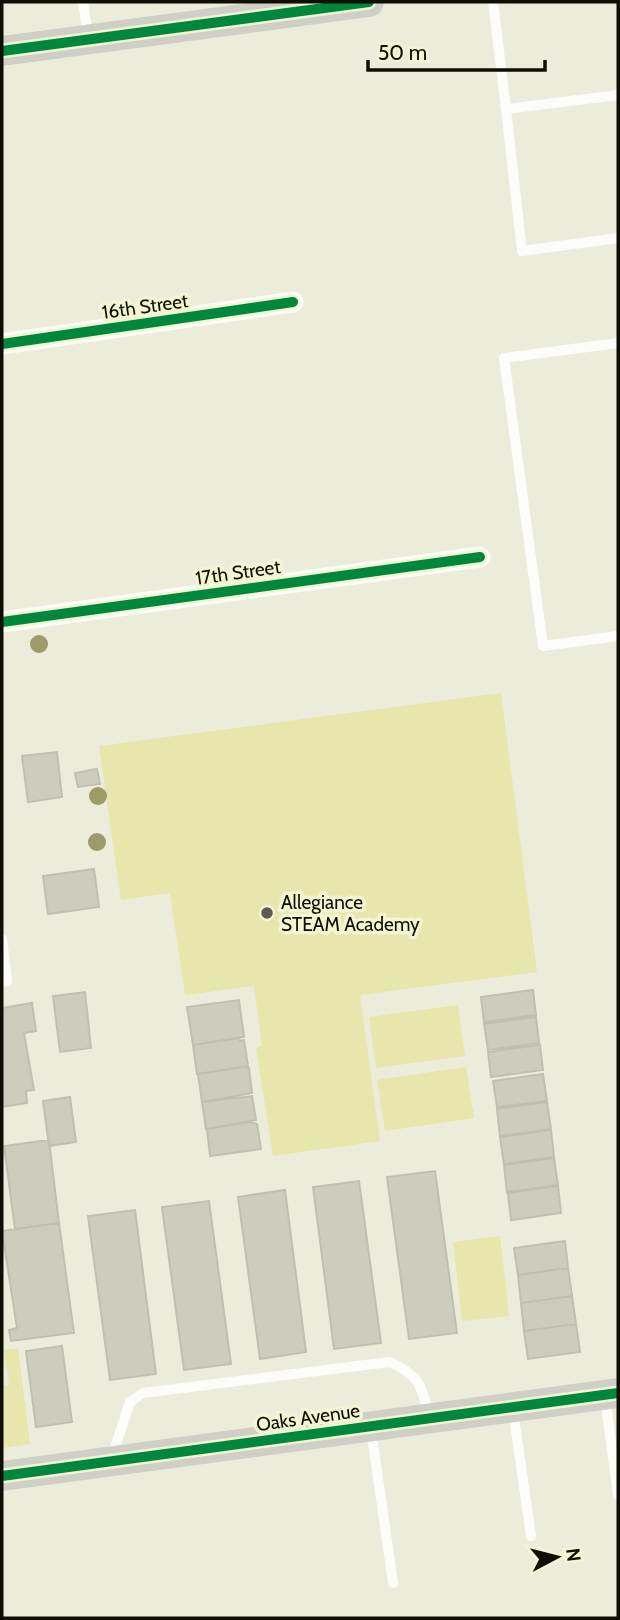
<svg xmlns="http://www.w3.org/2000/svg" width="620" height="1620" viewBox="0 0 620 1620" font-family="Cabin,sans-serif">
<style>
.green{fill:#e6e6ad}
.building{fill:#cdcdbe;stroke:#c0c0b2;stroke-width:2}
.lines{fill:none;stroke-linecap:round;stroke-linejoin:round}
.lane{stroke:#fcfcf9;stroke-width:10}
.street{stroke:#fcfcf9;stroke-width:21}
.secondary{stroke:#cfcfc8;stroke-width:30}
.cycleway-casing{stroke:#f3f4d2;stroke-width:15}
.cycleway{stroke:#00873e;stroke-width:10}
.tree{fill:#9c9b69}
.poi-dot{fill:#5c5c4f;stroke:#f3f4d2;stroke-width:2.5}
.labels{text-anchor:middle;stroke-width:7;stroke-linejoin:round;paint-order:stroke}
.street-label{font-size:19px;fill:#0e0e04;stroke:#f3f4d2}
.poi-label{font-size:19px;fill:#0e0e04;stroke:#f3f4d2;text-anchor:start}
</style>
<rect width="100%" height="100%" fill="#ececda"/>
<path class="green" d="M501 693 537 972 360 995 380 1141 273 1156 256 1048 262 1046 254 986 185 995 170 893 121 900 99 746Z
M458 1005 465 1056 376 1068 369 1017Z
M466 1067 474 1118 385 1131 377 1080Z
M500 1236 509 1316 462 1321 453 1242Z
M18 1348 30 1444 2 1448V1386L9 1385 4 1350Z"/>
<path class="building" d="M57 752 62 797 28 802 22 756Z
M97 769 100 784 78 787 75 773Z
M94 869 99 907 48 914 43 876Z
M533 990 536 1015 484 1022 481 997Z
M85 992 91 1048 60 1052 53 996Z
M239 1000 244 1037 193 1045 187 1007Z
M32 1003 36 1031 24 1033 34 1090 26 1091 27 1103 2 1107V1008Z
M536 1017 539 1043 488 1050 484 1024Z
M239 1038 240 1041 244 1040 248 1066 197 1074 193 1045Z
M540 1045 543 1070 491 1077 488 1052Z
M243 1067 249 1068 252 1093 202 1102 198 1074Z
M543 1074 547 1101 497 1107 493 1081Z
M252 1096 256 1120 206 1129 202 1102Z
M70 1097 76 1142 49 1146 43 1101Z
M547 1102 551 1129 500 1136 497 1109Z
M251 1122 257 1124 261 1149 210 1156 207 1129Z
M551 1130 554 1157 504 1164 500 1137Z
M49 1140 59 1223 15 1229 4 1146Z
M554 1158 558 1185 507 1192 504 1165Z
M435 1171 457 1333 409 1339 387 1177Z
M359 1181 381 1343 334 1349 313 1187Z
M558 1186 561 1213 511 1220 508 1193Z
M285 1190 306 1352 260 1359 238 1197Z
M209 1201 231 1364 184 1370 162 1207Z
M135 1210 156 1374 110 1380 88 1216Z
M59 1223 74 1333 11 1341 9 1330 17 1328 2 1231Z
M565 1241 568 1268 518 1275 514 1248Z
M568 1268 572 1296 521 1303 518 1275Z
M572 1296 576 1324 524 1331 521 1303Z
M576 1324 580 1352 528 1359 524 1331Z
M62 1346 72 1422 36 1427 26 1351Z"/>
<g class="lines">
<path class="lane" d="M83 2 88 37
M493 2 506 109
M618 95 506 109 522 251 618 238
M618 343 504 358 543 646 618 636
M2 939 7 981 2 982
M605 1397 618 1495
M513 1410 531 1536
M371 1429 393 1583
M111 1460 130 1402 143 1393 389 1362C420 1375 421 1385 429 1415"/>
<path class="street" d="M2 344 293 302
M2 622 480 557"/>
<path class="secondary" d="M2 51 369 2
M2 1476 618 1393"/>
<g class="cycleway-casing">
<path id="cycleway" d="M2 51 369 2
M2 344 293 302
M2 622 480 557
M2 1476 618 1393"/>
</g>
<use href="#cycleway" class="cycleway"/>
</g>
<g class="tree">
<circle cx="39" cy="644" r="9"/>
<circle cx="98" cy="796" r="9"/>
<circle cx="97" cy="842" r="9"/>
</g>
<circle class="poi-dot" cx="267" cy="913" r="7"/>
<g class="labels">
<g class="street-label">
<text transform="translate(145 306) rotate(-8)" y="7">16th Street</text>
<text transform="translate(238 572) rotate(-8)" y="7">17th Street</text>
<text transform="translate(308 1417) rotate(-8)" y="7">Oaks Avenue</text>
</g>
<g class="poi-label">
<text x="281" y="909">Allegiance<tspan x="281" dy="22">STEAM Academy</tspan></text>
</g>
</g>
<rect width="620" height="1620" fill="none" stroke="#0e0e04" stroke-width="7"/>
<g transform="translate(557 1557) rotate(83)" stroke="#f3f4d2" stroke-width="5" paint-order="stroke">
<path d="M0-5L12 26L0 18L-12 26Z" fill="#0e0e04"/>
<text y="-10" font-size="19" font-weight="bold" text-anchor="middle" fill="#0e0e04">N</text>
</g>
<path d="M368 60v10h177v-10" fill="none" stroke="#0e0e04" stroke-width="3.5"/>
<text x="378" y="60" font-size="21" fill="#0e0e04" stroke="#f3f4d2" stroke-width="5" paint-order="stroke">50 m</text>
</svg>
